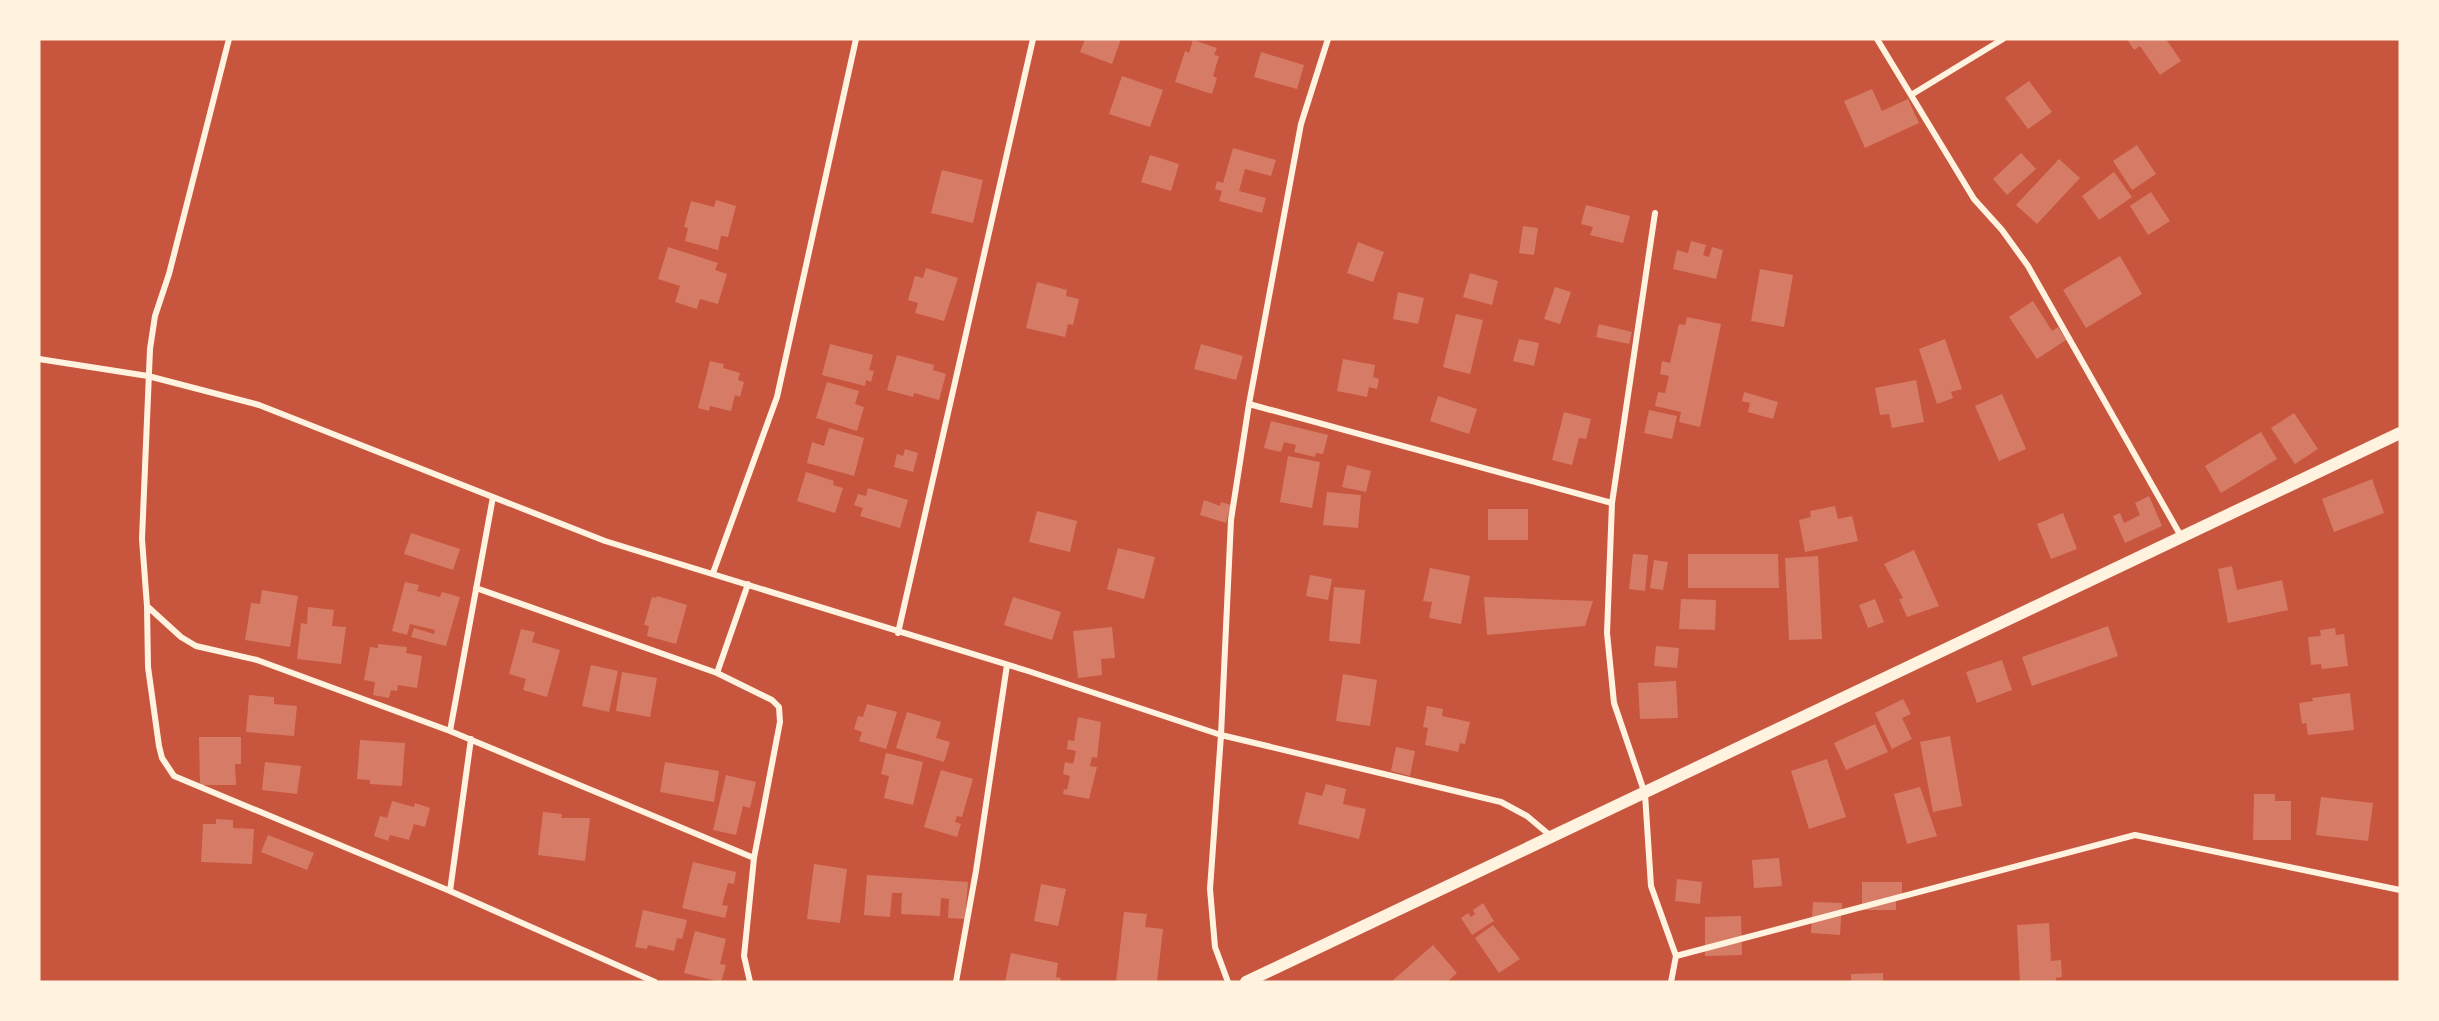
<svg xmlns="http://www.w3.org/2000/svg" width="2439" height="1021" viewBox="0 0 2439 1021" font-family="'Fira Sans Condensed',sans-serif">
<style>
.building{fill:#d67c66}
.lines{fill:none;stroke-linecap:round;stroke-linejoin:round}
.minor{stroke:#fff3e0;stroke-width:6}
.secondary{stroke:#fff3e0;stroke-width:12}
</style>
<rect width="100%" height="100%" fill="#c8553d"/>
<path class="building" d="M1085 39H1121L1112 64 1080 52Z
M2127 39H2166L2181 61 2160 75 2140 46 2134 50Z
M1193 40 1217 48 1214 55 1219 56 1213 76 1217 78 1212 94 1175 82 1185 51 1189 53Z
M1261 52 1304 65 1297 89 1254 77Z
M1122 76 1163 90 1150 127 1109 114Z
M2029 81 2052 112 2028 129 2005 98Z
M1872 89 1882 111 1908 99 1919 123 1865 148 1844 101Z
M2137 145 2156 174 2132 190 2113 161Z
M1233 148 1276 160 1271 176 1245 169 1239 191 1266 198 1262 213 1219 201 1222 191 1215 189 1217 181 1223 183Z
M2021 153 2036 169 2007 195 1993 179Z
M1150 155 1179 164 1171 191 1141 182Z
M2059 159 2080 178 2037 224 2016 205Z
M942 170 983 180 973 223 931 213Z
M2114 172 2132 197 2099 220 2082 196Z
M2151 192 2170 221 2148 235 2130 206Z
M716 200 736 206 728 237 721 236 718 250 685 241 688 228 684 227 691 201 714 207Z
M1586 205 1630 216 1623 243 1590 235 1593 227 1581 224Z
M1523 226 1538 228 1534 255 1519 253Z
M1691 241 1706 245 1703 255 1709 257 1712 247 1723 250 1716 279 1673 269 1677 250 1688 253Z
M1358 242 1384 252 1373 282 1347 273Z
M668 247 718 263 715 270 727 274 718 304 700 299 697 309 675 302 680 286 658 279Z
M2120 256 2142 294 2086 328 2063 290Z
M926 268 958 278 944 321 915 313 918 303 908 300 915 276 923 278Z
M1760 269 1793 275 1784 327 1751 321Z
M1470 273 1498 281 1492 305 1463 297Z
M1037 282 1067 290 1066 296 1079 299 1073 325 1068 324 1065 337 1026 328Z
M1555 287 1571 292 1560 324 1544 319Z
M1398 292 1424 298 1418 324 1393 319Z
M2033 301 2052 331 2058 327 2066 340 2037 359 2009 317Z
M1456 314 1483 320 1470 374 1443 367Z
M1687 317 1721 324 1700 427 1679 422 1681 412 1655 406 1658 392 1665 393 1669 376 1660 374 1662 361 1670 363 1679 324 1685 325Z
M1599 324 1632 332 1629 344 1596 337Z
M1519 339 1539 343 1534 366 1513 361Z
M1945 339 1962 389 1951 392 1953 398 1937 404 1919 349Z
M830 344 873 355 869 370 874 371 871 382 866 380 865 386 822 375Z
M1201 344 1243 356 1236 380 1194 369Z
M897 355 934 365 933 370 946 374 939 400 914 393 913 397 887 390Z
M1343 359 1375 365 1373 377 1379 379 1377 389 1369 387 1367 397 1337 391Z
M710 361 724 364 723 368 740 373 738 380 744 382 740 397 735 395 731 411 710 406 709 411 698 408Z
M1916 380 1924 422 1892 428 1889 414 1880 415 1875 388Z
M827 382 859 391 855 404 864 407 857 431 816 418Z
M1744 392 1778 402 1773 419 1748 412 1750 403 1742 401Z
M2002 394 2026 449 1999 461 1975 406Z
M1438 396 1477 409 1469 434 1430 421Z
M1649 410 1677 416 1672 439 1644 433Z
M1564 412 1591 419 1586 439 1579 438 1572 465 1552 460Z
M2294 413 2318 449 2295 464 2271 428Z
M1271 421 1328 435 1323 454 1316 453 1315 457 1294 452 1296 445 1284 442 1281 452 1264 448Z
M829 428 864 438 854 476 807 463 812 442 824 446Z
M2261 432 2277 459 2221 493 2205 466Z
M905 449 918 453 913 472 894 467 897 454 903 456Z
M1288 456 1320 462 1312 508 1280 502Z
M1347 465 1371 471 1366 492 1342 487Z
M806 472 834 481 833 485 843 488 835 513 797 501Z
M2372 479 2384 513 2334 532 2322 499Z
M868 488 908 500 900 528 860 516 863 508 854 505 858 494 866 496Z
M1327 492 1361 495 1358 528 1323 525Z
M2149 496 2162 526 2125 543 2113 516 2120 513 2124 523 2140 515 2135 503Z
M1204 500 1220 506 1221 502 1231 505 1226 523 1200 515Z
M1835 506 1838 519 1852 516 1858 541 1805 552 1799 520 1811 517 1810 511Z
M1488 509H1528V540H1488Z
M1037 511 1077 521 1070 552 1029 542Z
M2063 513 2077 549 2051 559 2037 524Z
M411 533 460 549 453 570 404 554Z
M1118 548 1155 557 1144 599 1107 589Z
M1914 550 1939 606 1907 617 1899 599 1903 598 1884 564Z
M1633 554 1648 555 1645 591 1629 589Z
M1688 554H1778L1779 588H1688Z
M1818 556 1822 639 1789 640 1785 558Z
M1654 560 1668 562 1663 590 1650 588Z
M2232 566 2237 590 2282 580 2288 610 2228 623 2218 569Z
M1430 568 1470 576 1461 624 1429 618 1432 602 1423 601Z
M1310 575 1332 579 1328 600 1306 596Z
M405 582 419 585 417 591 440 597 442 592 460 597 446 646 411 637 414 628 434 634 435 630 410 624 407 635 392 631Z
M1334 587 1365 590 1360 644 1329 641Z
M262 590 298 596 290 647 245 640 251 603 260 604Z
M657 596 687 605 676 644 647 636 649 626 644 625 652 597 656 598Z
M1013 597 1061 612 1052 640 1004 625Z
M1484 597 1593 601 1585 626 1487 635Z
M1681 599 1716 600 1715 630 1679 629Z
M1875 599 1884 622 1868 628 1859 605Z
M308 607 334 610 332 626 346 627 341 664 297 659 301 623 307 624Z
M2108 626 2118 656 2032 686 2022 657Z
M1112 627 1115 658 1101 659 1102 675 1078 678 1073 631Z
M2335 628 2336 635 2344 634 2348 666 2322 669 2321 664 2311 665 2308 637 2321 636 2320 630Z
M521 629 535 632 532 642 560 650 547 697 523 690 526 679 509 674Z
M378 644 407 647 406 653 422 656 417 688 398 685 397 691 391 690 389 698 373 695 375 682 364 680 370 647 378 648Z
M1656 646 1679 648 1677 668 1654 666Z
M2002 660 2012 690 1977 703 1966 672Z
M591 665 618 671 609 712 582 706Z
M622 672 657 678 650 717 616 711Z
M1343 674 1377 680 1370 726 1336 721Z
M1676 681 1678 718 1640 719 1638 683Z
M2350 693 2354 730 2308 735 2306 723 2302 724 2299 703 2313 701 2312 698Z
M249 695 274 697V704L297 706 294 736 246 732Z
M1903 699 1911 714 1902 718 1912 739 1892 749 1875 713Z
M867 704 897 712 886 749 859 741 862 732 854 729 858 716 863 717Z
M1427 706 1443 709 1442 716 1470 722 1465 744 1460 743 1458 752 1425 745 1428 728 1423 727Z
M907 712 941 722 936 738 950 742 944 762 896 748Z
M1078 717 1101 722 1097 758 1092 757 1090 766 1097 767 1089 799 1063 794 1064 789 1067 790 1070 776 1063 774 1065 762 1073 764 1076 751 1067 749 1068 740 1074 741Z
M1875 724 1888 752 1846 770 1834 743Z
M1950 736 1962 806 1933 812 1920 742Z
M199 737H241V764H235L236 785H200Z
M360 740 405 743 402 786 370 784V780L357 779Z
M1396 747 1415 751 1410 776 1391 771Z
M886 753 923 762 913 805 884 798 889 776 881 774Z
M1827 759 1846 817 1809 829 1791 771Z
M265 762 301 766 297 794 262 790Z
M665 762 719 771 714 802 660 792Z
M941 770 973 779 962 817 957 816 955 822 961 824 957 837 924 827Z
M726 775 756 782 750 808 743 806 736 835 713 830Z
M1326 784 1346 789 1343 804 1366 809 1359 839 1298 824 1306 792 1322 796Z
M1920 787 1937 836 1907 844 1894 794Z
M2254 794H2275V801H2291V840H2253Z
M2321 797 2373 803 2368 841 2316 835Z
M392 801 414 807 415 803 430 808 425 827 414 824 409 840 390 835 388 841 374 836 380 816 387 818Z
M543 812 562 814 561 818H590L585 861 538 855Z
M216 819 233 820V828L254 829 252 864 201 862 203 824H216Z
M268 835 314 853 307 870 261 852Z
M1779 858 1782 886 1754 888 1752 860Z
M693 862 736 872 734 884 728 883 722 905 728 906 725 918 682 908Z
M814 864 847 869 840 923 807 919Z
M867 875 968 882 965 919 948 918 949 899 941 898 940 916 901 914 902 893H892L890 917 864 915Z
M1677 879 1702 882 1700 904 1675 901Z
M1862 882H1902V896H1896V910H1862Z
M1041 884 1066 889 1058 926 1034 921Z
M1813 902 1842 903 1840 935 1811 933Z
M1483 903 1494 921 1472 935 1461 918 1468 913 1471 917 1475 914 1473 910Z
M643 910 687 920 682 939 677 938 674 951 648 945 647 949 635 947Z
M1124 912 1147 914 1145 927 1163 929 1157 982H1116Z
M1741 916 1742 955 1705 956V917Z
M2049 923 2051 961 2061 960 2062 977 2056 978V982H2020L2017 925Z
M1493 925 1520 959 1499 973 1475 938Z
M695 931 726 939 720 964 726 965 721 982 684 973Z
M1433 945 1457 973 1447 982H1391Z
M1011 953 1058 963 1056 977 1061 978 1060 982H1005Z
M1883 973V982H1851V974Z"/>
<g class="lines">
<path class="minor" d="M229 39 169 274 155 316 150 349 142 539 147 606 181 637 196 646 257 660 450 731 754 858
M1877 39 1974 199 2002 230 2028 266 2182 538
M1911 95 2003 39
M1655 213 1612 503 1607 633 1614 703 1645 794 1651 886 1676 956 1671 982
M39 359 148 376 259 405 605 541 1028 671 1221 735 1501 802 1527 816 1552 837
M1249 404 1612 503
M713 573 777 397 856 39
M748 584 717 673 772 700 779 707 780 722 754 858 744 956 750 982
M476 588 717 673
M147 606 148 667 159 746 162 758 174 776 450 891 655 982
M898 633 1033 39
M450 731 493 497
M450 891 471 739
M1676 956 2135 835 2400 890
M956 982 976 871 1007 665
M1228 982 1215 947 1210 889 1221 735 1231 520 1249 404 1301 124 1328 39"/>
<path class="secondary" d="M1246 982 2400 433"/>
</g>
<rect width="2439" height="1021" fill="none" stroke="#fff3e0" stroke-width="81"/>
</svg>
